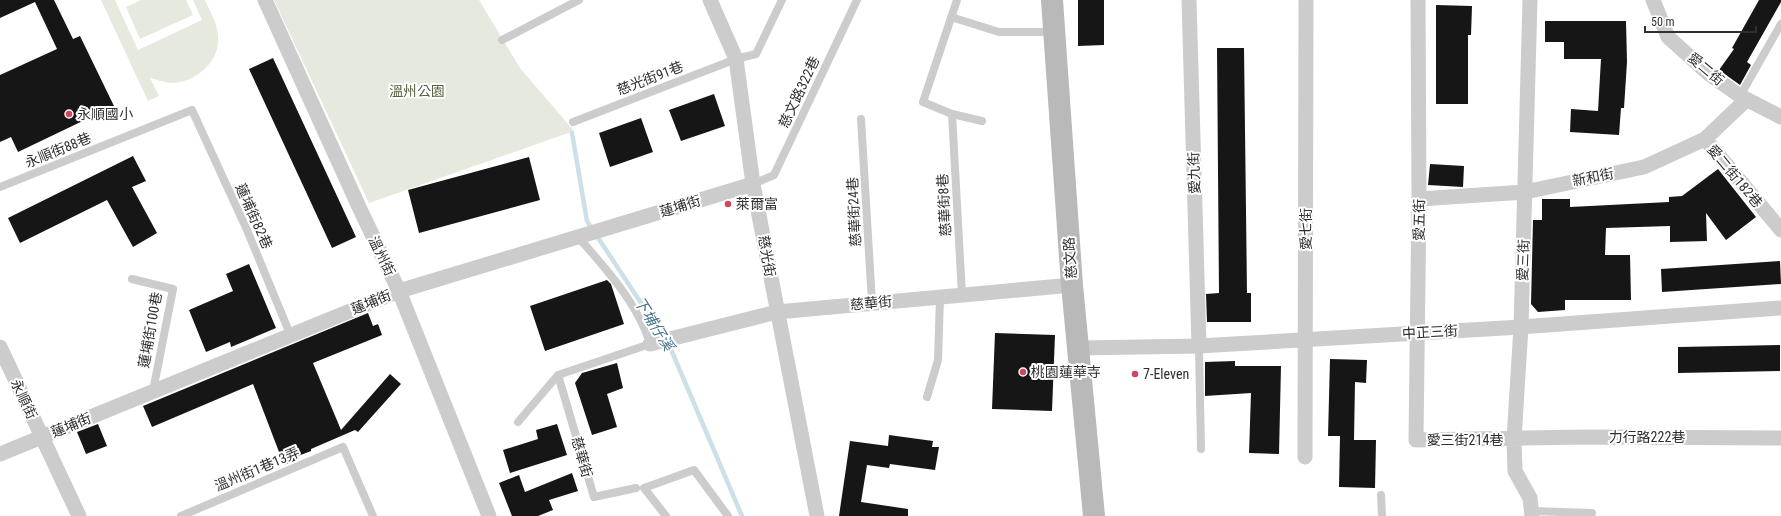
<svg xmlns="http://www.w3.org/2000/svg" width="1781" height="516" viewBox="0 0 1781 516" font-family="'Roboto Condensed','Noto Sans TC',sans-serif">
<style>
.green{fill:#e6eade}
.lines{fill:none;stroke-linecap:round;stroke-linejoin:round}
.stream{stroke:#cce0e8;stroke-width:4.5}
.building{fill:#161616}
.lane{stroke:#ccc;stroke-width:8}
.street{stroke:#ccc;stroke-width:15}
.secondary{stroke:#b9b9b9;stroke-width:22}
.poi-dot{fill:#d1455e;stroke:#fff;stroke-width:1.5}
.labels{text-anchor:middle;stroke-width:4;stroke-linejoin:round;paint-order:stroke}
.street-label{font-size:14px;fill:#2f2f2f;stroke:#fff}
.park-label{font-size:14px;fill:#566541;stroke:#fff}
.poi-label{font-size:14px;fill:#2f2f2f;stroke:#fff;text-anchor:start}
.water-label{font-size:15px;font-style:italic;fill:#467587;stroke:#fff}
</style>
<rect width="100%" height="100%" fill="#fff"/>
<path class="green" d="M101 0H115L138 50 202 20 193 0H205C210 11 217 23 218 35 221 61 196 83 171 83 164 82 157 80 150 78L159 96 148 101Z
M141 0H186L193 15 140 39 126 7Z
M274 0H479L520 68 574 131 369 203Z"/>
<g class="lines">
<path class="stream" d="M572 133 587 221 670 347 742 516"/>
</g>
<path class="building" d="M0 0H54L73 39 80 36 114 106 18 152 11 137 0 142V75L57 49 35 2 0 18Z
M1078 0H1104V45L1078 46Z
M1759 0H1781V2L1747 62 1751 65 1740 85 1719 70 1734 49 1732 48Z
M1436 5 1472 6 1471 35H1468V104H1436Z
M1545 21H1626L1627 62 1624 108H1621L1619 135 1570 132 1571 109 1598 111 1601 59H1564V42H1545Z
M1217 48H1244L1247 293H1251V322H1207L1206 294 1219 293Z
M273 58 356 237 332 248 249 69Z
M714 94 725 126 681 141 669 110Z
M641 118 653 152 610 167 599 133Z
M133 156 146 181 132 187 157 233 133 247 107 200 20 243 8 218Z
M529 157 540 200 419 233 408 190Z
M1430 164 1464 166 1463 187 1428 185Z
M1718 169 1756 217 1726 240 1706 213 1707 241 1670 242V226L1606 228 1605 255H1630L1631 300H1565V310L1538 312 1531 304 1533 220H1542V199H1570V207L1669 202V197L1682 196Z
M1780 261 1781 284 1662 292 1661 269Z
M249 264 276 328 231 347 230 342 206 352 189 310 233 291 226 274Z
M607 280 611 284 624 324 545 351 530 306Z
M368 313 373 326 378 324 382 335 313 363 341 430 390 374 401 384 358 432 355 430 311 449V451L298 456 299 459 284 465 253 384 152 427 143 406Z
M995 333 1055 335 1052 411 992 409Z
M1780 345V371L1678 373V347Z
M1330 359 1367 360 1366 383 1355 382 1354 440H1376L1375 488 1339 487 1340 436H1328Z
M1235 361V366H1281L1279 454 1249 453 1251 393 1205 396V362Z
M617 363 623 388 607 394 617 427 592 435 575 383 582 373Z
M98 424 107 446 86 454 77 432Z
M557 424 567 455 510 473 503 450 538 439 536 430Z
M889 435 933 441 932 447H939L935 470 890 464 889 468 867 465 861 502 908 509V516H839L850 441 888 446Z
M572 473 578 491 549 500 553 510 538 516H512L499 483 519 475 525 492Z"/>
<g class="lines">
<path class="lane" d="M957 0 923 102 952 114 982 121
M951 17 999 32H1053
M502 40 579 0
M1740 96 1781 24
M952 114 962 295
M861 119 872 303
M573 122 736 59 756 54 782 0
M753 184 774 175 857 0
M0 187 192 110 247 230 290 334
M132 279 173 289 153 391
M1199 346 1201 449
M558 375 594 497 636 488
M927 397 938 360 940 297
M518 422 558 375 650 344C639 305 604 266 577 236
M1381 495 1382 516
M1531 511 1592 513
M181 516 343 447 373 516
M666 516 644 488 694 470 728 516"/>
<path class="street" d="M265 0 359 207 399 291 489 516
M710 0 736 59 753 184 817 516
M1189 0 1199 346
M1418 0 1419 199 1416 440 1587 437 1781 438
M1530 0 1521 327 1514 439 1515 471 1530 498 1532 516
M1653 0 1668 37 1709 74 1740 96 1781 117
M1705 139 1781 230
M1419 199 1525 192 1644 167 1705 139 1746 100
M650 344 777 312 1072 285
M0 347 79 516
M1079 348 1199 346 1521 327 1781 308
M0 454 399 291 753 184
M1305 457 1306 0"/>
<path class="secondary" d="M1052 0 1072 285 1094 516"/>
</g>
<g class="poi-dot">
<circle cx="69" cy="114" r="4"/>
<circle cx="728" cy="204" r="4"/>
<circle cx="1023" cy="372" r="4"/>
<circle cx="1135" cy="374" r="4"/>
</g>
<g class="labels">
<g class="street-label">
<text transform="translate(1706 69) rotate(40)" y="5">愛二街</text>
<text transform="translate(650 78) rotate(-21)" y="5">慈光街91巷</text>
<text transform="translate(799 92) rotate(-65)" y="5">慈文路322巷</text>
<text transform="translate(58 150) rotate(-22)" y="5">永順街88巷</text>
<text transform="translate(1194 173) rotate(-92)" y="5">愛九街</text>
<text transform="translate(1735 176) rotate(50)" y="5">愛二街182巷</text>
<text transform="translate(1593 177) rotate(-11)" y="5">新和街</text>
<text transform="translate(944 205) rotate(-93)" y="5">慈華街8巷</text>
<text transform="translate(680 206) rotate(-17)" y="5">蓮埔街</text>
<text transform="translate(854 212) rotate(-93)" y="5">慈華街24巷</text>
<text transform="translate(254 216) rotate(66)" y="5">蓮埔街82巷</text>
<text transform="translate(1419 220) rotate(-89)" y="5">愛五街</text>
<text transform="translate(1306 229) rotate(-90)" y="5">愛七街</text>
<text transform="translate(382 256) rotate(64)" y="5">溫州街</text>
<text transform="translate(767 256) rotate(80)" y="5">慈光街</text>
<text transform="translate(1070 258) rotate(-94)" y="5">慈文路</text>
<text transform="translate(1523 260) rotate(-88)" y="5">愛三街</text>
<text transform="translate(371 302) rotate(-22)" y="5">蓮埔街</text>
<text transform="translate(871 303) rotate(-5)" y="5">慈華街</text>
<text transform="translate(150 330) rotate(-80)" y="5">蓮埔街100巷</text>
<text transform="translate(1430 332) rotate(-3)" y="5">中正三街</text>
<text transform="translate(24 399) rotate(65)" y="5">永順街</text>
<text transform="translate(71 425) rotate(-22)" y="5">蓮埔街</text>
<text x="1647" y="442">力行路222巷</text>
<text x="1465" y="445">愛三街214巷</text>
<text transform="translate(582 457) rotate(74)" y="5">慈華街</text>
<text transform="translate(257 469) rotate(-23)" y="5">溫州街1巷13弄</text>
</g>
<g class="park-label">
<text x="417" y="96">溫州公園</text>
</g>
<g class="poi-label">
<text x="77" y="119">永順國小</text>
<text x="736" y="209">萊爾富</text>
<text x="1031" y="377">桃園蓮華寺</text>
<text x="1143" y="379">7-Eleven</text>
</g>
<g class="water-label">
<text transform="translate(654 324) rotate(58)" y="5">下埔仔溪</text>
</g>
</g>
<path d="M1645 26v6h111v-6" fill="none" stroke="#2f2f2f" stroke-width="2"/>
<text x="1651" y="26" font-size="12" fill="#2f2f2f" stroke="#ffffff" stroke-width="3" paint-order="stroke">50 m</text>
</svg>
